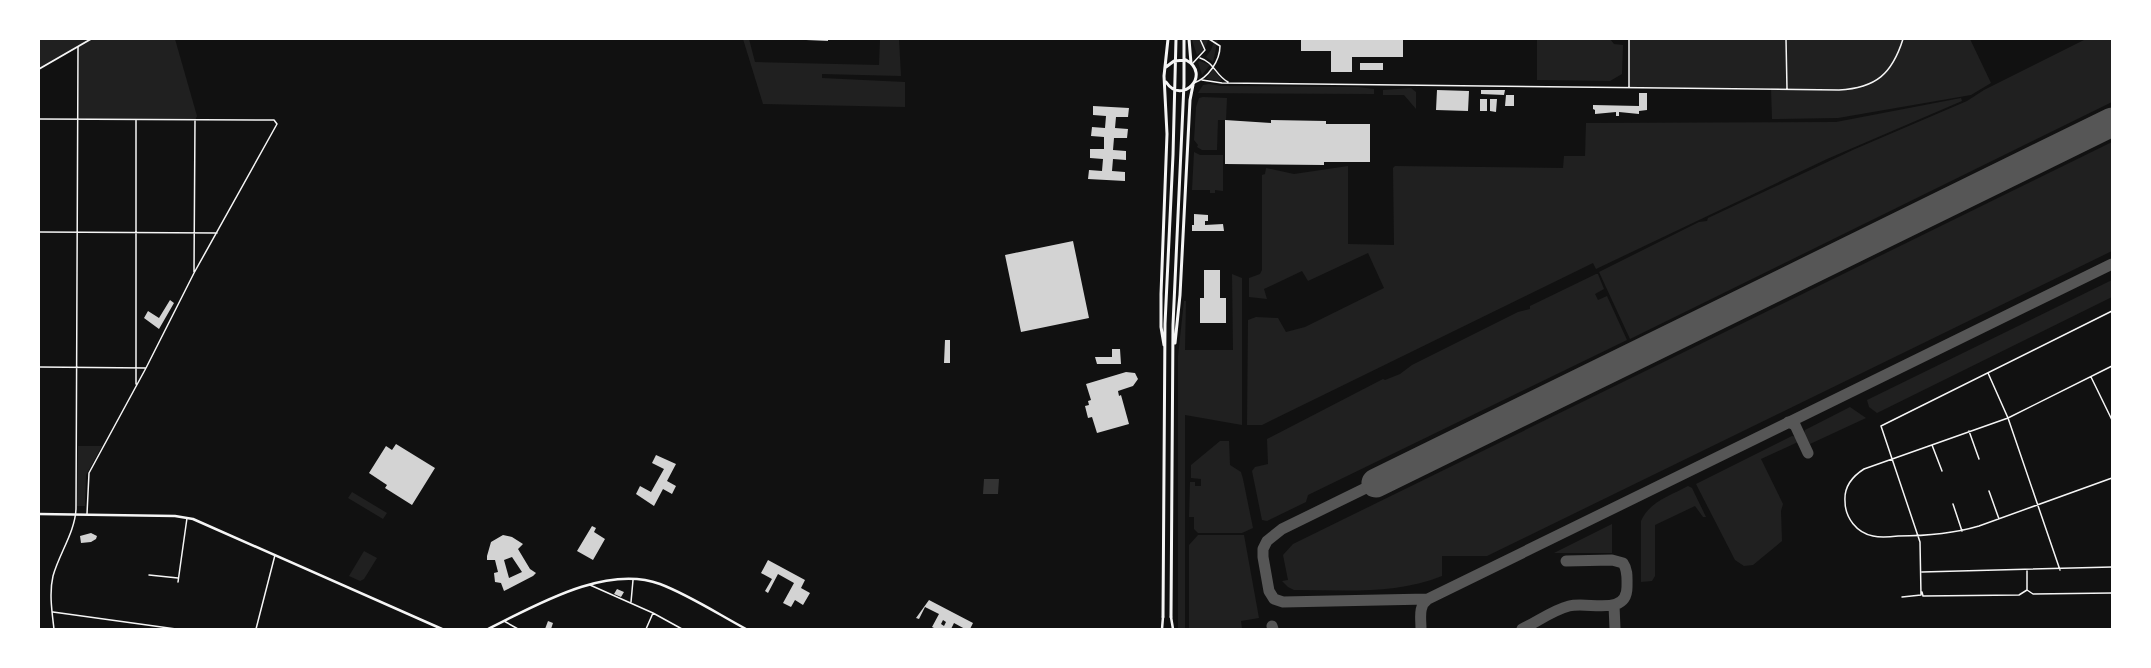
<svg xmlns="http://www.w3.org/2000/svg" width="2151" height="668" viewBox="0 0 2151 668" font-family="Cabin,sans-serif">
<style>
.green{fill:#202020}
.water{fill:#333}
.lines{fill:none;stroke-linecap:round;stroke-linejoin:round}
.taxiway{stroke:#565656;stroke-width:11}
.runway{stroke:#565656;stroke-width:29}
.building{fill:#d3d3d3;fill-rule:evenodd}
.minor{stroke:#f5f5f5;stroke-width:1.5}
.tertiary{stroke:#f5f5f5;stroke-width:2}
.secondary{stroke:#f5f5f5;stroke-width:2.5}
.primary{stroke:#f5f5f5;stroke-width:2.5}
.trunk{stroke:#f5f5f5;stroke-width:3}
</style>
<rect width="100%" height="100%" fill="#111"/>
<path class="green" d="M39 39H175L197 116 195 120 78 119V47L39 69Z
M743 39H749L755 62 879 65 880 39H899L901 76 822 74V78L905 82V107L763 104Z
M1194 39 1208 40 1204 50 1197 55 1192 40Z
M1215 39H1218L1213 62 1206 57 1211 50Z
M1537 39H1610L1614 44 1623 45 1622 74 1610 81 1537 80Z
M1629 39H1970L1991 83 1971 95 1838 118 1772 119 1771 88 1629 87Z
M2086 39H2112V102L1630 339 1599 272 1699 222 1707 221 1708 218 1855 149 1967 101 1984 90Z
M1200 61 1210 65 1202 75 1198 62Z
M1213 69 1221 79V81L1206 79Z
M1209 84 1221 86 1358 87 1374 89V94L1198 93 1203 85Z
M1411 88 1416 92V109L1404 95H1383V90Z
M1203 97 1227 98 1226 120H1218L1217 150H1202L1197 147 1198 145 1194 140 1196 107 1199 98Z
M1961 98 1962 101 1827 159 1596 269 1593 263 1262 425H1247L1248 320 1256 317 1278 318 1286 332 1305 327 1384 288 1368 253 1308 281 1302 271 1264 289 1267 299 1249 297V278L1260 274 1262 270V175L1265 174 1266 168 1294 174 1348 166V244L1394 245 1393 168 1395 166 1563 168 1564 156H1585L1586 123 1836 122Z
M2112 142V251L1487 556H1442V576C1395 595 1344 590 1294 590L1288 587 1282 581 1288 580 1283 555 1293 544Z
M1194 152 1200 155H1223V191L1215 190V193H1210V190H1192Z
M1232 274 1242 278V425L1185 415V629H1178V356L1184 301H1186L1185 350H1233Z
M1596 274H1598L1604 289 1595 294 1598 300 1607 296 1627 340 1308 495 1306 502 1267 521 1262 520 1252 471 1255 467 1268 464 1267 439 1383 379 1385 380 1400 374 1412 365 1518 312 1530 309V306Z
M2112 280V297L1877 413 1869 407 1867 400Z
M1850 407 1866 418 1810 444 1804 433 1805 430Z
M1792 436 1796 437 1798 442 1761 459 1783 504 1781 511 1782 541 1753 565 1744 566 1735 560 1696 484Z
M1220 441H1229L1230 465 1241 472 1243 479 1253 528 1242 533H1198L1194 529V517H1189L1190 482H1195V486H1201V479L1191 478V465Z
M78 446H102L86 475 85 506H77Z
M1688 486 1692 488 1706 517H1703L1695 506 1655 525V576L1652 581 1641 582V521C1650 501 1670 496 1688 486Z
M352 492 387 513 383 519 348 498Z
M1612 524V553H1554Z
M1198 535H1244L1259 618 1241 621 1242 629H1189V545Z
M364 551 377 558 364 579 360 581 349 576Z"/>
<path class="water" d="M984 479H999L998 494H983Z"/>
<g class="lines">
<path class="taxiway" d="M1788 422 1795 425 1808 453
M1376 483 1282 529 1267 541 1263 549V557L1269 591 1274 599 1283 602 1428 599 2112 264
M1614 605 1615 629
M1272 626 1273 629
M1421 629C1421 618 1418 606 1428 599
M1522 629C1537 622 1553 610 1569 606 1588 601 1627 617 1627 587 1627 578 1628 570 1623 563L1612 560 1566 561"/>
<path class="runway" d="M1376 483 2112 122"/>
</g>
<path class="building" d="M807 39H828V41L806 40Z
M1301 39H1403V57H1352V72H1331V51H1301Z
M1360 63H1383V70H1360Z
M1437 90 1469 91 1468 111 1436 110Z
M1481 90H1505L1504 95 1481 94Z
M1639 93H1647V110L1639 111V114L1619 112V116H1616V112L1595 114V110L1593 109V105L1639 106Z
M1506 95H1514V106H1505Z
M1480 99H1487V111H1480Z
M1490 99H1497L1496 112 1490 111Z
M1093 106 1129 108 1128 117H1116L1115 128 1128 129 1127 138H1114L1113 150 1126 151V160L1113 159 1112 171 1125 172V181L1088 179 1089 170 1102 171 1103 159 1090 158V149H1104V137L1091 136 1092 127 1105 128 1106 116 1093 115Z
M1225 120 1271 123V120L1326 121V124H1370V162H1324V165L1225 164Z
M1194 214 1208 215V221H1205V225L1223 224 1224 231H1192V225H1194Z
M1073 241 1089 318 1021 332 1005 255Z
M1204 270H1220V298H1226V323H1200V298H1204Z
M170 300 174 303 159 329 144 318 148 311 159 318Z
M945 340H950V363H944Z
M1112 349H1120L1121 364H1097L1095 357H1112Z
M1126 372 1135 373 1138 379 1133 386 1118 391 1119 396 1121 395 1129 424 1097 433 1092 417 1088 418 1085 406 1089 405 1088 401 1091 400 1086 384Z
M396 444 435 468 412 505 385 488 387 485 369 473 386 446 392 450Z
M656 455 676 464 667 481 676 486 672 494 663 489 654 506 636 494 640 486 651 492 664 469 652 463Z
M592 526 596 528 594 532 605 539 593 560 577 551Z
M91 533 97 536 96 539 91 542 81 543 80 536Z
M503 535 512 537 523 544 518 549 530 569 536 573 533 576 504 591 501 583 495 582 494 573 498 572 495 560H487V556L491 542ZM512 557 522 572 509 578 504 560Z
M768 560 805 580 801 588 810 593 803 605 795 600 791 607 783 603 794 583 778 574 768 593 765 591 772 579 761 573Z
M617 589 624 592 621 597 614 594Z
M929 600 973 623 970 629H965L954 623 951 629H936L932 627 939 614 925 607 919 619 916 618ZM943 620 946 622 944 626 941 624Z
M548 621 553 623 551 629H545Z"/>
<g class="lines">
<path class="minor" d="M1629 39V87
M1786 39 1787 89
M1200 58C1214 62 1216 76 1228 82
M1192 64 1205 50 1200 39
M1202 80 1222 83 1839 90C1876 88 1892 74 1903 39
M1194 83C1208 78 1220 61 1220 46L1209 39
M39 119 274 120 277 124 194 273 146 368 89 473 87 514
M39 232 217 233
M194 272 195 120
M2112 366 2008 418 1864 469C1853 476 1844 487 1845 501 1845 518 1857 533 1873 536 1881 538 1890 537 1898 536 1926 536 1952 534 1979 526L2112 478
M39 367 146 368
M1988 373 2008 418 2060 570
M2091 377 2112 420
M136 384V120
M1969 431 1979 459
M1932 445 1942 471
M1989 491 1999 519
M1953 504 1962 531
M1922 572 2112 567
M149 575 178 578
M178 582 187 518
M590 585 653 613 682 629
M2027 590 2033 594 2112 593
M1922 592 1923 596 2019 595 2027 590V571
M1902 597 1921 595 1920 542 1881 426 2112 311
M631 602 633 580
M53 612 176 629
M504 621 518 629
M54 629C52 612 49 593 53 576 59 554 75 532 76 509L78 47
M256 629 275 555
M646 629 653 613"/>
<path class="tertiary" d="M39 69 91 39"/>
<path class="secondary" d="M39 514 175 516 193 519 442 629
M488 629C535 606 605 564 660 584 689 595 718 614 746 629"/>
<path class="primary" d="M1171 617 1173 629
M1162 629 1163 617"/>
<path class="trunk" d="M1189 39 1191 63
M1166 82C1182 106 1212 74 1186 60L1174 61 1166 67
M1175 343 1180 295 1190 100 1193 85
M1164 345 1161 327V294L1167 134 1164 76 1168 39
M1163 617 1165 324 1173 155 1176 39
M1171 617 1173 325 1184 84V39"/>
</g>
<rect width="2151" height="668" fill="none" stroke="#ffffff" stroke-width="80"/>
</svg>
